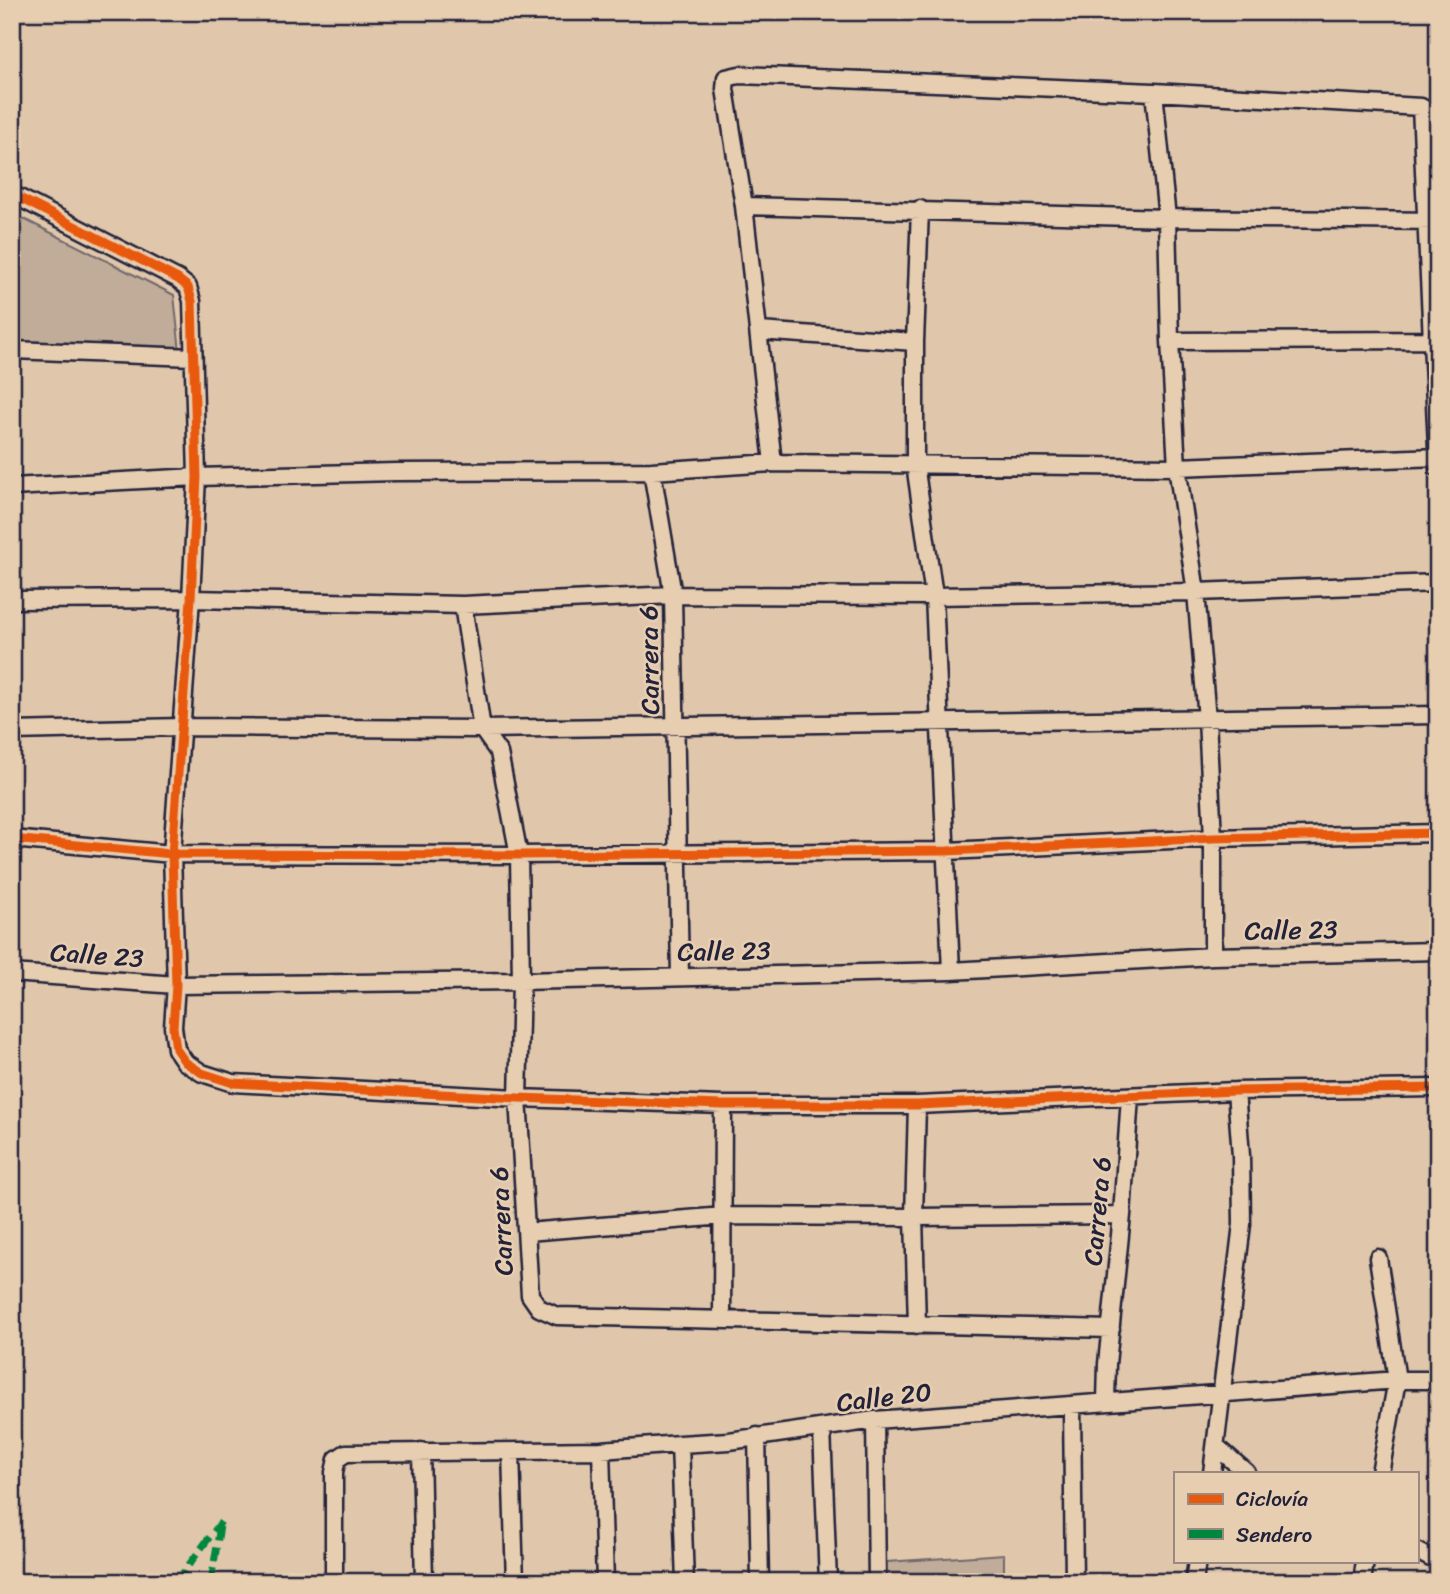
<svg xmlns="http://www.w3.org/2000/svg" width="1450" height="1594" viewBox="0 0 1450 1594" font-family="Sriracha,sans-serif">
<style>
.green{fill:#c0ac99;stroke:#71676a;stroke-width:2}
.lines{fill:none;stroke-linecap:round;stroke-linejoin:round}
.minor-casing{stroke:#22223b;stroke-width:21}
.minor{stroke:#e8ceb0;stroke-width:16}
.quiet{stroke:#00873e;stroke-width:7;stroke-dasharray:14 7;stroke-linecap:butt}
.cycleway-casing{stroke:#e8ceb0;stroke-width:13}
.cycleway{stroke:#e8590c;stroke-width:9}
.labels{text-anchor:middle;stroke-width:5;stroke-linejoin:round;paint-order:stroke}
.street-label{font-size:26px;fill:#22223b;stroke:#e8ceb0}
</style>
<rect width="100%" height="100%" fill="#e0c7ab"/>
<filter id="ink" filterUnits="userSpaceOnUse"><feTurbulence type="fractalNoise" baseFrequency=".0143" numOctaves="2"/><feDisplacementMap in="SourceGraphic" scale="14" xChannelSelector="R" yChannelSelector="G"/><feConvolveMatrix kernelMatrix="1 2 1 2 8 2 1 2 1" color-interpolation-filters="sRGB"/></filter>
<g filter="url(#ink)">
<path class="green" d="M12 213 174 295 180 352 12 341Z
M1004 1554V1582H887V1562Z"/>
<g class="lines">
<g class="minor-casing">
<path id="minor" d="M1154 92 1167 218 1170 341 1177 467 1196 592 1207 719 1213 838V956
M1421 107 1438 468
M12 194 178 279 188 287 192 301 197 477 191 599 172 854 176 985 173 1027 176 1049 185 1062 202 1073 233 1083 518 1098 723 1105H917L1236 1091 1438 1088
M744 206 1167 218 1438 221
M920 209 915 342V464L934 596 951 971
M759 331 915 342
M1170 341 1438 340
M12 350 193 357
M773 463 744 206 725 89 726 78 739 75 1154 92 1421 107 1438 116
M652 471 673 595 680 976
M12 487 197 477 396 472 652 471 773 463 1177 467 1438 457
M12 600 191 599 463 605 673 595 934 596 1196 592 1438 583
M463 605 482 729 499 753 519 855 521 981 518 1098 530 1295 539 1308 557 1316 1111 1329
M12 731 182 727 482 729 1438 715
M12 839 172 854 519 855 947 851 1213 838 1438 833
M12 973 176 985 521 981 951 971 1213 956 1438 951
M917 1105 914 1217 917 1325
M527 1232 724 1216 914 1217 1122 1215
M1378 1258 1397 1380 1380 1473
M722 1320 723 1105
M1106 1401 1107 1364 1122 1215 1130 1096
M1072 1405 1074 1582
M875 1420 877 1582
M822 1429 828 1582
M757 1436 760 1582
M680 1444 685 1582
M1217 1447 1247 1473
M601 1450 605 1582
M421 1451 424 1582
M511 1452 515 1582
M1212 1473 1242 1224 1241 1156 1236 1091
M1417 1551 1438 1562
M334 1582V1472L337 1459 346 1453 601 1450 680 1444 729 1441 875 1420 1397 1380H1438
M1194 1582 1197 1561
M1362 1582 1365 1561"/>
</g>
<use href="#minor" class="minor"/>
<path class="quiet" d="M176 1582 221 1522
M211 1582 220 1526"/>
<g class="cycleway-casing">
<path id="cycleway" d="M12 194 178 279 188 287 192 301 197 477 191 599 172 854 176 985 173 1027 176 1049 185 1062 202 1073 233 1083 518 1098 723 1105H917L1236 1091 1438 1088
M12 839 172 854 519 855 947 851 1213 838 1438 833"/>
</g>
<use href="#cycleway" class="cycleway"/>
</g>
</g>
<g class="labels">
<g class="street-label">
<text transform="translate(649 660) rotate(-91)" y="9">Carrera 6</text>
<text transform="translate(1291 930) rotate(-1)" y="9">Calle 23</text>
<text transform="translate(724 951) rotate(-1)" y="9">Calle 23</text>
<text transform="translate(97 955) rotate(4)" y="9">Calle 23</text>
<text transform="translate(1097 1211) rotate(-85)" y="9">Carrera 6</text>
<text transform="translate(501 1221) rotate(-93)" y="9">Carrera 6</text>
<text transform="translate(884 1397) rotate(-7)" y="9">Calle 20</text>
</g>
</g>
<rect width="1450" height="1594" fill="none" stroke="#e8ceb0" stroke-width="42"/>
<rect x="21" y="21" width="1408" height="1552" fill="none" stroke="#22223b" stroke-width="2.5" filter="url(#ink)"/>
<rect x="1174" y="1472" width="245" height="91" fill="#e8ceb0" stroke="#998981" stroke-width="2"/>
<rect x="1188" y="1494" width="35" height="10" fill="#e8590c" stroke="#998981" stroke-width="2"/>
<text x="1236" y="1506" font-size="21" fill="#22223b">Ciclovía</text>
<rect x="1188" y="1529" width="35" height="10" fill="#00873e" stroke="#998981" stroke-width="2"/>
<text x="1236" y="1542" font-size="21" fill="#22223b">Sendero</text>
</svg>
